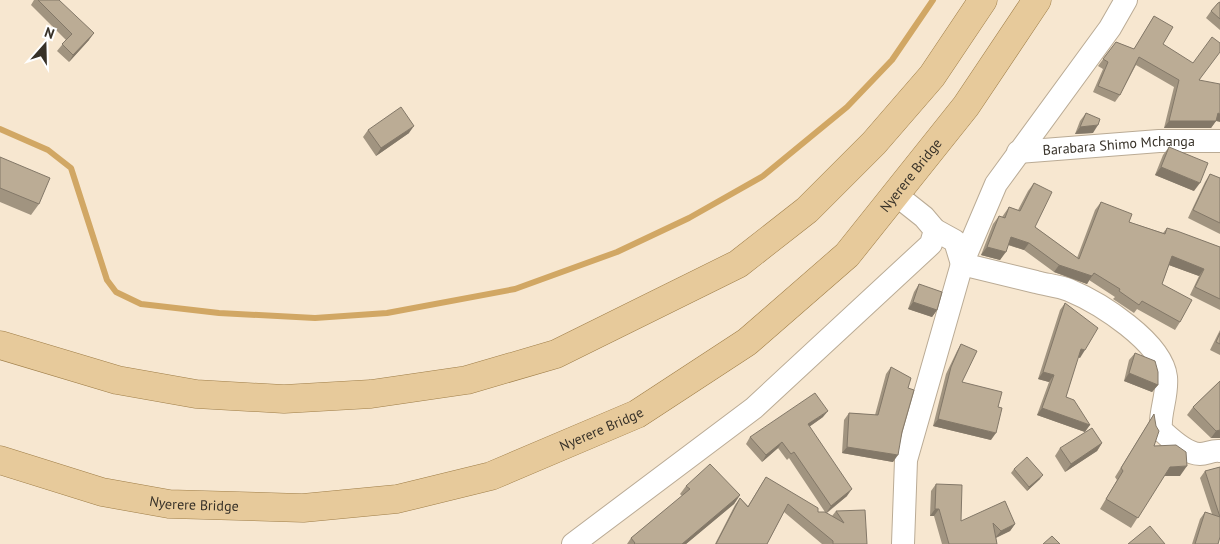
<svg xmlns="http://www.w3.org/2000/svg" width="1220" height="544" viewBox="0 0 1220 544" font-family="'PT Sans',sans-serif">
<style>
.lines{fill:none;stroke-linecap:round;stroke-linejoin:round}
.stream{stroke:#d1a764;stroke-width:6}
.minor-casing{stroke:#baab95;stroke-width:24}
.primary-casing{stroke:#9f7e48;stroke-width:29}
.minor{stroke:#fff;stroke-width:22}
.primary{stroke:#e7ca9b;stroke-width:28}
.wall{fill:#a19480}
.shaded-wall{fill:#837868}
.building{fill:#bbac95;stroke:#837868}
.labels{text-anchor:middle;stroke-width:4;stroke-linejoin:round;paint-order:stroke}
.street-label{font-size:14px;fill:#373128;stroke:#fff}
</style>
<rect width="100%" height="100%" fill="#f7e7d0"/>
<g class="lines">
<path class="stream" d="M0 129 48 150 71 168 107 280 116 292 141 304 219 313 315 318 387 313 515 289 617 252 689 218 763 176 847 107 892 60 933 0"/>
<g class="minor-casing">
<g id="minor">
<path id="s1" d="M1018 152 1159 141H1220"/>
<path d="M935 230 955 241 962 264C986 270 1011 276 1036 282 1047 285 1059 286 1069 290 1100 303 1162 342 1166 377 1168 396 1159 413 1161 430 1171 439 1186 454 1200 454 1207 454 1212 450 1220 451"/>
<path d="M573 544 754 408 931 244 935 230 924 217 895 194"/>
<path d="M903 544 906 460 962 264 996 184 1110 28 1126 0"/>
</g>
</g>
<g class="primary-casing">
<g id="primary">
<path d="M0 345 117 380 196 394 284 399 371 394 467 380 556 354 738 264 807 210 874 143 932 76 983 0"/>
<path id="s2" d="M0 460 102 492 169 504 303 508 397 499 491 476 637 414 747 342 847 255 966 106 1037 0"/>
</g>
</g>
<use href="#minor" class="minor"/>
<use href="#primary" class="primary"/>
</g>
<path class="wall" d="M34 0H59L89 40 69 62 57 51 66 40 31 5Z
M1220 2V30L1206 18 1211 11Z
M1154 16 1163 44 1200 80 1216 121 1211 128H1164L1174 87 1136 65 1120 95 1115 102 1093 92 1103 69 1098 66 1116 42 1134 49Z
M1086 113 1093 133 1075 134 1080 121Z
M368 130 409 133 376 156 363 137Z
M1169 147 1194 191 1155 175 1163 155Z
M0 157 39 204 31 215 0 202Z
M1210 174 1220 178V234L1188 218 1205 182Z
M1034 183 1035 227 1077 258 1095 210 1101 202 1129 222 1163 233 1167 228 1220 247V310L1190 295 1199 276 1169 265 1162 284 1180 322 1175 330 1137 309 1134 313 1113 299 1115 297 1089 280 1087 284 1054 272 1024 250 1008 245 1000 260 981 255 993 224 999 216 1002 217 1009 207 1018 210 1028 191Z
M919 284 937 310 932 317 908 309 914 292Z
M1065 303 1080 358 1078 357 1066 397 1085 432 1037 415 1049 382 1038 379 1060 310Z
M1220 330V355L1210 350Z
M961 344 962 382 991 440 933 426 946 374 957 351Z
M1135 353 1158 385 1152 392 1124 381 1129 360Z
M891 367 908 388 902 432 893 462 842 453 844 420 849 413 875 415 886 374Z
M1220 381V438H1211L1187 415 1193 407Z
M1154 414V446L1180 476H1164L1131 528 1100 509 1117 480 1115 477Z
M823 417 809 427 847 496 827 513 832 516 836 511 867 544H822L784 512 767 544H715L735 505 740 498 748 506 766 477 818 512H825L789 458 787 460 778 448 762 462 746 444 750 437Z
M1102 443 1097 451 1065 472 1055 456 1060 448Z
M1220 467V537L1218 544H1192L1200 519 1205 512 1212 514 1200 478 1205 471Z
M1014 469 1040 479 1027 491 1011 473Z
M936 484 961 521 1015 524 1010 531 996 538 997 544H942L934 516H930L931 491Z
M686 486 740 495 734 504 686 544H627L631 538 682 496 680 494Z"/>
<path class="shaded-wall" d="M94 33 89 40 69 62 73 55Z
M1218 113 1220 114V122L1216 121 1211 128H1164L1169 121Z
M1098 125 1093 133 1075 134 1080 127Z
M414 126 409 133 376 156 381 148Z
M1161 167 1200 183 1194 191 1155 175Z
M1011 237 1029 243 1024 250 1006 244Z
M987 247 1006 252 1000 260 981 255Z
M1172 256 1204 269 1199 276 1166 264Z
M1059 265 1092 276 1087 284 1054 272Z
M913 302 937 310 932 317 908 309Z
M1081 349 1085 350 1080 358 1076 356Z
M1043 372 1054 375 1049 382 1038 379Z
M1129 373 1158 385 1152 392 1124 381Z
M1042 408 1090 425 1085 432 1037 415Z
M828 411 823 417 803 431 808 424Z
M938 419 996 433 991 440 933 426Z
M1220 430V438H1211L1216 431Z
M782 442 778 448 762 462 766 455Z
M1102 443 1097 451 1065 472 1071 464Z
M847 447 898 455 893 462 842 453Z
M1187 466 1180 476H1163L1170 467Z
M1043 475 1040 479 1027 491 1029 487Z
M852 489 847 496 826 513 831 506Z
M740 495 734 504 686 544H682Z
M935 509H939L934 516H930Z
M1015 524 1010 531 995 538 1001 531Z"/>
<path class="building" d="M38 0H59L94 33 73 55 62 44 72 34Z
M1220 2V19L1211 11 1218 3Z
M1154 16 1173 27 1163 44 1193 63 1212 37 1220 43V52L1199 80 1220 84V114L1218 113 1216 121H1169L1179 80 1139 57 1120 95 1098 86 1108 62 1103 59 1116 42 1134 49Z
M401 107 414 126 381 148 368 130Z
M1086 113 1100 119 1098 125 1080 127Z
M1169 147 1208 163 1200 183 1161 167Z
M0 157 50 178 39 204 0 188Z
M1210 174 1220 178V223L1193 210Z
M1034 183 1052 192 1035 227 1079 259 1101 202 1132 214 1129 222 1165 234 1167 228 1177 231 1220 247V299L1195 287 1204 269 1172 256 1162 284 1192 300 1180 322 1142 301 1139 305 1119 291 1120 289 1094 273 1092 276 1059 265 1029 243 1011 237 1006 252 987 247 999 216 1005 218 1009 207 1020 211Z
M919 284 942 292 937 310 913 302Z
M1065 303 1098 328 1085 350 1081 349 1066 397 1074 400 1090 425 1042 408 1054 375 1043 372Z
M1220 333V344L1216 342Z
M961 344 977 351 962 382 1002 392 998 407 1002 408 996 433 938 419 951 367Z
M1135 353 1155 361 1158 372V385L1129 373Z
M891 367 911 378 908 388 914 390 902 432 898 455 847 447 849 413 878 415Z
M1220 381V430L1216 431 1193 407Z
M815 393 828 411 808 424 852 489 831 506 794 452 791 454 782 442 766 455 750 437Z
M1154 414 1156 426 1159 431 1154 446 1176 445 1186 452 1187 466 1170 467 1138 518 1106 499 1123 471 1121 468Z
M1092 428 1102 443 1071 464 1060 448Z
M1027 457 1043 475 1029 487 1014 469Z
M710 464 740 495 682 544H634L635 543 631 538 690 489 686 486Z
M1220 467V537L1218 544H1195L1205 512 1220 517 1205 471Z
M766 477 818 508V512H825L844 523 836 511 865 510 867 544H833V541L788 504 767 544H716L740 498 748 507Z
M936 484 962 485 961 521 1005 501 1015 524 1001 531 993 523 997 544H949L939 509H935Z
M1150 526 1165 544H1128Z
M1052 536 1060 544H1043Z"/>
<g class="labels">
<g class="street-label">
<text dy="5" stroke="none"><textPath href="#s1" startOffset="101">Barabara Shimo Mchanga</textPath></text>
<text dy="5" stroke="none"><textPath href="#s2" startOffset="1025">Nyerere Bridge</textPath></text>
<text dy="5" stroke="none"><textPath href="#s2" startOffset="620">Nyerere Bridge</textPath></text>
<text dy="5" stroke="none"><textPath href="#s2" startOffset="200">Nyerere Bridge</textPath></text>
</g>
</g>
<g transform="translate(45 45) rotate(20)" stroke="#ffffff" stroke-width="4" paint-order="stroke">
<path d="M0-4L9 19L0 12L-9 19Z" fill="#373128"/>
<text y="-8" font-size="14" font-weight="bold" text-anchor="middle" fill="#373128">N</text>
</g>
</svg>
